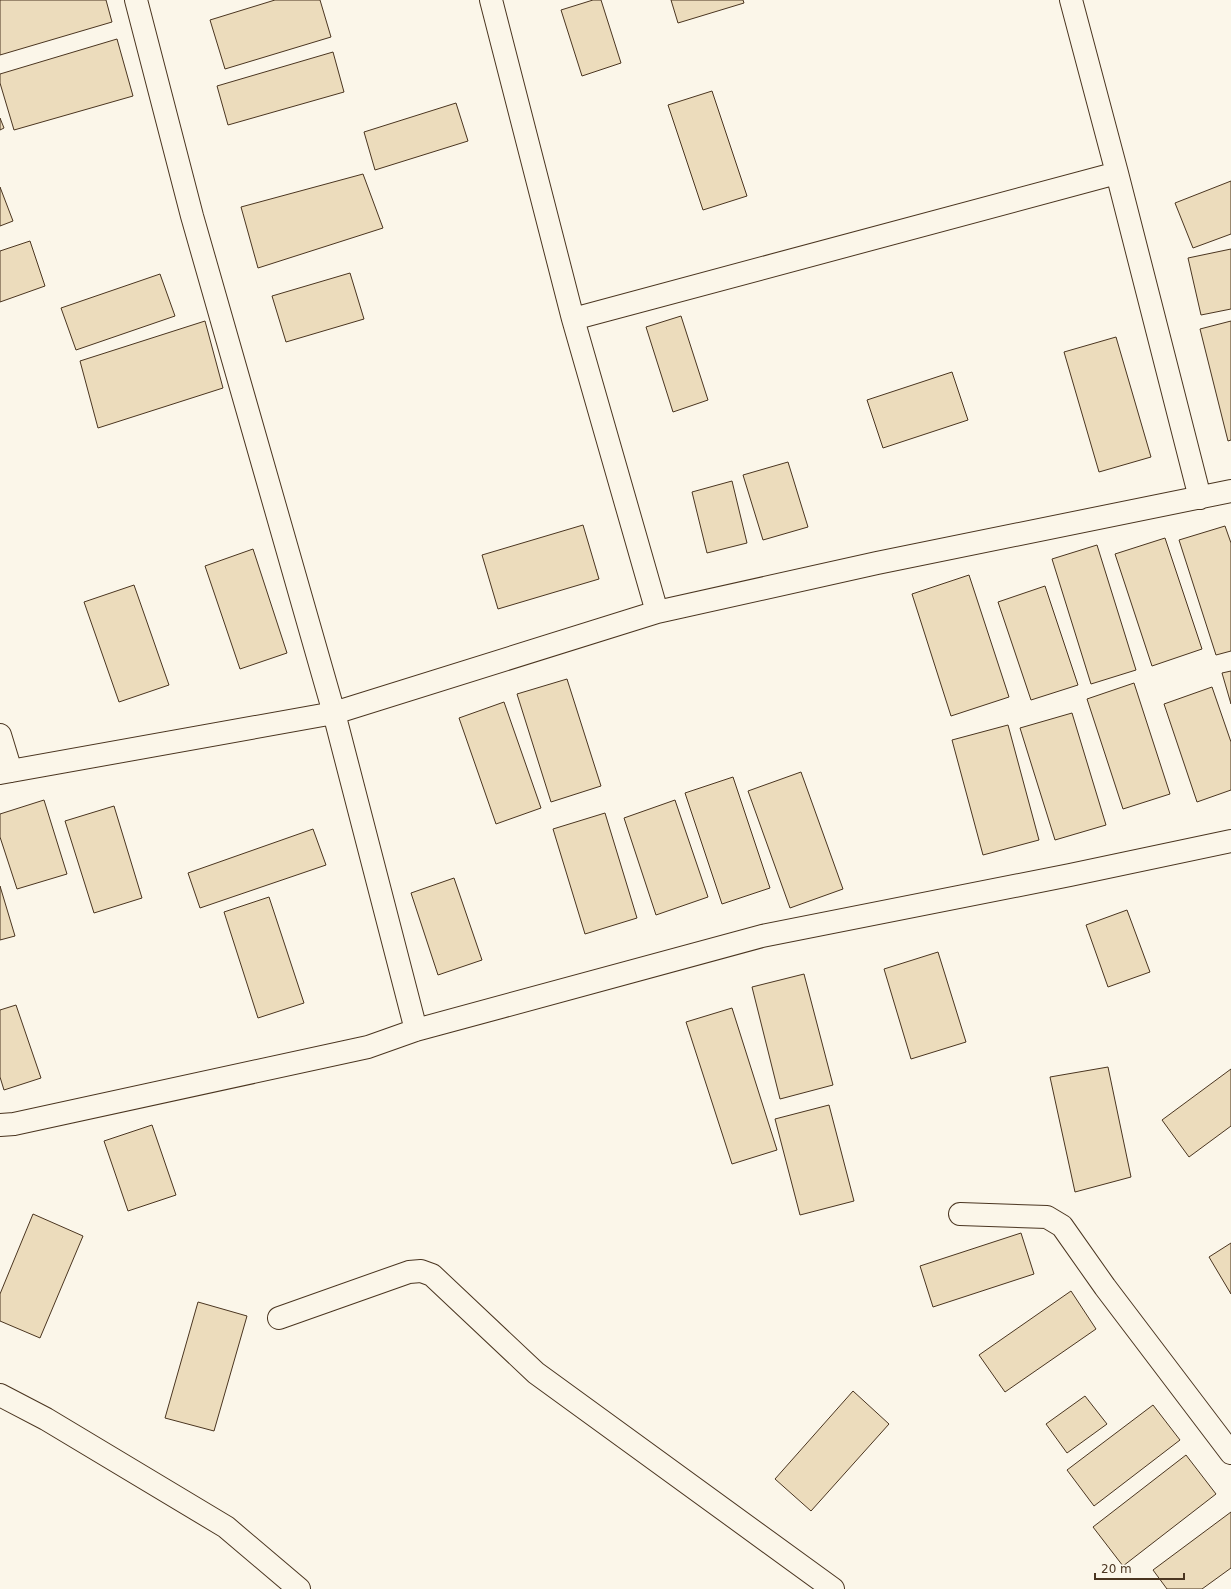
<svg xmlns="http://www.w3.org/2000/svg" width="1231" height="1589" viewBox="0 0 1231 1589" font-family="'DejaVu Sans',sans-serif">
<style>
.building{fill:#ecdcbc;stroke:#4a3520}
.lines{fill:none;stroke-linecap:round;stroke-linejoin:round}
.street-casing{stroke:#4a3520;stroke-width:24}
.street{stroke:#fbf6e9;stroke-width:22}
</style>
<rect width="100%" height="100%" fill="#fbf6e9"/>
<path class="building" d="M0 0H106L112 22 0 55Z
M275 0H320L331 37 225 69 210 20Z
M593 0H601L621 63 582 76 561 10Z
M671 0H743L744 3 678 23Z
M117 39 133 96 14 130 0 83V74Z
M333 52 344 92 228 125 217 86Z
M712 91 747 196 703 210 668 105Z
M456 103 468 141 375 170 364 132Z
M0 118 4 128 0 130Z
M363 174 383 228 258 268 241 207Z
M1231 181V234L1193 248 1175 203Z
M0 187 13 221 0 226Z
M30 241 45 286 0 302V251Z
M1231 249V309L1201 315 1188 258Z
M350 273 364 319 286 342 272 296Z
M160 274 175 316 76 350 61 308Z
M681 316 708 400 673 412 646 327Z
M205 321 223 388 98 428 80 361Z
M1231 321V440L1228 441 1200 329Z
M1116 337 1151 457 1099 472 1064 352Z
M952 372 968 420 883 448 867 400Z
M788 462 808 527 763 540 743 475Z
M732 481 747 543 707 553 692 492Z
M583 525 599 579 498 609 482 555Z
M1225 526 1231 543V651L1216 655 1179 540Z
M1165 538 1202 649 1152 666 1115 554Z
M1097 545 1136 670 1091 684 1052 559Z
M253 549 287 653 240 669 205 566Z
M969 575 1009 697 951 716 912 594Z
M134 585 169 685 119 702 84 602Z
M1045 586 1078 685 1031 700 998 602Z
M1231 671V704L1222 673Z
M567 679 601 786 551 802 517 694Z
M1134 683 1170 794 1123 809 1087 699Z
M1212 687 1231 742V790L1197 802 1164 704Z
M504 702 541 808 496 824 459 718Z
M1072 713 1106 825 1055 840 1020 728Z
M1008 725 1039 840 983 855 952 740Z
M801 772 843 889 790 908 748 791Z
M733 777 770 888 722 904 685 793Z
M44 800 67 874 17 889 0 837V814Z
M675 800 708 897 656 915 624 818Z
M114 806 142 898 94 913 65 821Z
M605 813 637 918 585 934 553 829Z
M313 829 326 865 200 908 188 873Z
M454 878 482 960 438 975 411 893Z
M0 886 15 936 0 940Z
M269 897 304 1003 258 1018 224 912Z
M1127 910 1150 972 1108 987 1086 925Z
M938 952 966 1042 911 1059 884 969Z
M804 974 833 1085 780 1099 752 987Z
M16 1005 41 1078 4 1090 0 1077V1010Z
M732 1008 777 1150 732 1164 686 1022Z
M1108 1067 1131 1177 1075 1192 1050 1077Z
M1231 1069V1126L1189 1157 1162 1120Z
M829 1105 854 1201 800 1215 775 1119Z
M152 1125 176 1195 128 1211 104 1141Z
M33 1214 83 1236 40 1338 0 1321V1294Z
M1021 1233 1034 1274 933 1307 920 1266Z
M1231 1243V1294L1209 1257Z
M1071 1291 1096 1329 1005 1392 979 1355Z
M198 1302 247 1316 214 1431 165 1418Z
M853 1391 889 1424 811 1511 775 1479Z
M1085 1396 1107 1424 1067 1453 1046 1424Z
M1153 1405 1180 1440 1094 1506 1067 1470Z
M1186 1455 1216 1494 1123 1566 1093 1527Z
M1231 1512V1568L1202 1589H1167L1153 1570Z"/>
<g class="lines">
<g class="street-casing">
<path id="street" d="M136 0 192 216 334 713 416 1030
M491 0 573 319 1117 173
M1071 0 1117 173 1200 498
M573 319 657 612
M0 735 11 771
M0 773 334 713 657 612 877 563 1231 491
M0 1125 14 1124 368 1047 416 1030 762 936 1070 875 1231 841
M960 1214 1047 1217 1062 1226 1105 1287 1231 1453
M279 1318 409 1272 421 1271 432 1275 536 1373 833 1589
M0 1395 46 1419 226 1527 299 1589"/>
</g>
<use href="#street" class="street"/>
</g>
<path d="M1095 1573v6h89v-6" fill="none" stroke="#4a3520" stroke-width="2"/>
<text x="1101" y="1573" font-size="12" fill="#4a3520" stroke="#fbf6e9" stroke-width="3" paint-order="stroke">20 m</text>
</svg>
